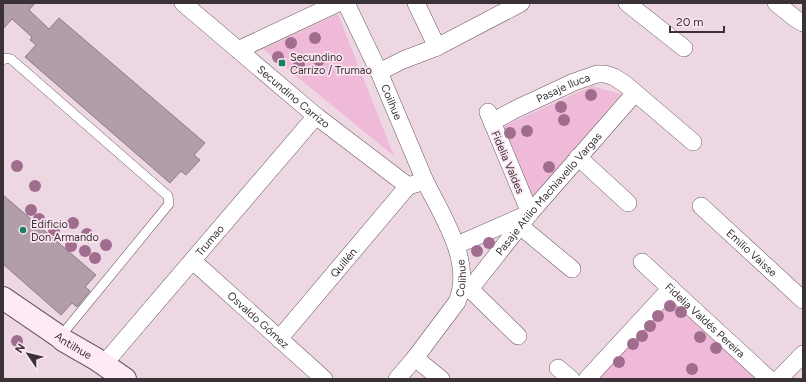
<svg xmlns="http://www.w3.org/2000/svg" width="806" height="382" viewBox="0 0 806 382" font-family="Figtree,sans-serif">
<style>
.green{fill:#efb9d8}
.building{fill:#b29eaa;stroke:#8e7b86}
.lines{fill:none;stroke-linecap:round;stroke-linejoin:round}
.lane-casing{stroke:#6a5862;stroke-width:10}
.street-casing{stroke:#6a5862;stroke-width:18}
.secondary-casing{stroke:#6a5862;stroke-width:24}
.lane{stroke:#fff;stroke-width:9}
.street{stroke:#fff;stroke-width:17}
.secondary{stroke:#fee9f6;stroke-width:22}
.tree{fill:#a16d8f}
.poi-dot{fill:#18805b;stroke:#fae4f0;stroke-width:1.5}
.labels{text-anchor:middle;stroke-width:3.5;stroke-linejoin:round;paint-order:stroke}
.poi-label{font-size:11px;fill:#3a3237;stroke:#fae4f0;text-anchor:start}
.street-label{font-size:11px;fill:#3a3237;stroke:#fae4f0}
</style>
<rect width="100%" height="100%" fill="#edd7e3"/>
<path class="green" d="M338 14 394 156 263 49Z
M592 86 621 94 533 198 502 127Z
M671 295 759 376 756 379H595Z"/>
<path class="building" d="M3 3H35L29 10 49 29 59 18 205 143 194 155 200 160 186 175 181 171 170 183 25 57 36 45 30 40 32 37 12 19 3 29Z
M3 195 96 275 85 287 90 291 77 307 72 303 61 315 3 264Z"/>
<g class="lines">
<g class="lane-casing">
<path id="lane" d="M3 60 5 58 11 59 168 196 169 204 60 337"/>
</g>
<g class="street-casing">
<g id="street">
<path id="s1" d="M183 3 316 116 408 186"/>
<path id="s2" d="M346 3 379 72 425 181"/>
<path d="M416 3 437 47"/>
<path d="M627 3 684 48"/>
<path d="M776 3 796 19 803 23"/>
<path d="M238 50 338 3"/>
<path d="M379 72 403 60 437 47 521 3"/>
<path id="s3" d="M492 122 516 109 574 82 597 74H605L614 77 625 84 693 142"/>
<path d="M578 157 628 203"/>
<path id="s4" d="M701 206 803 300"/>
<path d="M520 226 572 269"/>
<path d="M457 245 530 213 488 112"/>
<path id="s5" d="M193 261 324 379"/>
<path id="s6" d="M642 262 769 379"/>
<path d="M470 289 518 336"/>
<path id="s7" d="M462 292 470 289 530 213 635 93"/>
<path id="s8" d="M279 339 408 186"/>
<path d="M415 358 441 379"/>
<path id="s9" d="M103 365 316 116"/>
<path d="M558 368 571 379"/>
<path id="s10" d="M397 379 415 358 457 302C474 262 442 216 425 181L408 186"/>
<path d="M587 379 671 288"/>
<path d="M779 379 803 354"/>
</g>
</g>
<g class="secondary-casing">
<g id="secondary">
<path id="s11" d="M3 298 60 337 63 340 96 359 125 379"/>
</g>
</g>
<use href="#lane" class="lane"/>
<use href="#street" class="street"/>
<use href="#secondary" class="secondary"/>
</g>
<g class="tree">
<circle cx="315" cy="38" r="6"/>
<circle cx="291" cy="43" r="6"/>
<circle cx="278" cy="57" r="6"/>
<circle cx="319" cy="60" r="6"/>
<circle cx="299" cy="65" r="6"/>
<circle cx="591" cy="95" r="6"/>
<circle cx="561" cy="107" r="6"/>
<circle cx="564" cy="120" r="6"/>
<circle cx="527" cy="131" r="6"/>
<circle cx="510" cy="133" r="6"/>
<circle cx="17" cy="166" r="6"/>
<circle cx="549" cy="167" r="6"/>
<circle cx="35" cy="186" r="6"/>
<circle cx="31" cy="210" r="6"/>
<circle cx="39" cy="219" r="6"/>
<circle cx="73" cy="223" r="6"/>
<circle cx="54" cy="230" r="6"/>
<circle cx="87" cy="234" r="6"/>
<circle cx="489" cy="243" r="6"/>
<circle cx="106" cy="245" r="6"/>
<circle cx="71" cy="246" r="6"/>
<circle cx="85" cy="251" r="6"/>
<circle cx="477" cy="251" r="6"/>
<circle cx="95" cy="258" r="6"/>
<circle cx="670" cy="306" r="6"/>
<circle cx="681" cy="312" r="6"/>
<circle cx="658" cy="316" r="6"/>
<circle cx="650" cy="326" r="6"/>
<circle cx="642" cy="336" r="6"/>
<circle cx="700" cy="337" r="6"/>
<circle cx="17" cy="341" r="6"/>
<circle cx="633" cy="344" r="6"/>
<circle cx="716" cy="348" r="6"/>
<circle cx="619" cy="362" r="6"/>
<circle cx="692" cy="369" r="6"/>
</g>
<g class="poi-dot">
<rect x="278" y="59" width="8" height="8" rx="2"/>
<circle cx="23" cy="230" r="4"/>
</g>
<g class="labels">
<g class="poi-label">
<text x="290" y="61">Secundino<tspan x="290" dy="13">Carrizo / Trumao</tspan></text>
<text x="31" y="228">Edificio<tspan x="31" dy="13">Don Armando</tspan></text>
</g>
<g class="street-label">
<text dy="4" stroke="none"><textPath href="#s3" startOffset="79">Pasaje Iluca</textPath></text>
<text dy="4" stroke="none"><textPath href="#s1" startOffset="145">Secundino Carrizo</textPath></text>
<text dy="4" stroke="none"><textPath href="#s2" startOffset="109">Coilhue</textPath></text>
<text transform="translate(508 162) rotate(67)" y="4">Fidelia Valdes</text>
<text dy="4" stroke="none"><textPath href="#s7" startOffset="132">Pasaje Atilio Machiavello Vargas</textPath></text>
<text dy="4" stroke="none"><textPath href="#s9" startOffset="164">Trumao</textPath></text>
<text dy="4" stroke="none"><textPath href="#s4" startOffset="69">Emilio Vaisse</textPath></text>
<text dy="4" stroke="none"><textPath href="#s8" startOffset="100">Quillén</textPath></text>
<text dy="4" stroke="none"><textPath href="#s10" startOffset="122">Colihue</textPath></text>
<text dy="4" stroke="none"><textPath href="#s5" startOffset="88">Osvaldo Gómez</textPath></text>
<text dy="4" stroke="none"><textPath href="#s6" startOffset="86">Fidelia Valdés Pereira</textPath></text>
<text dy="4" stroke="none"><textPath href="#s11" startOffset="85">Antilhue</textPath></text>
</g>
</g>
<rect width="806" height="382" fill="none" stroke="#3a3237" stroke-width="8"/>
<g transform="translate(28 354) rotate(305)" stroke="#fae4f0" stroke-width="3" paint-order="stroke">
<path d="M0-3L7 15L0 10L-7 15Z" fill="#3a3237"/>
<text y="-6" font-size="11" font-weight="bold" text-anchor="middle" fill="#3a3237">N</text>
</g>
<path d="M670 26v6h54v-6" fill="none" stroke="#3a3237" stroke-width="2"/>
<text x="676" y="26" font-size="12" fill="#3a3237" stroke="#fae4f0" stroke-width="3" paint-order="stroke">20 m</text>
</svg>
